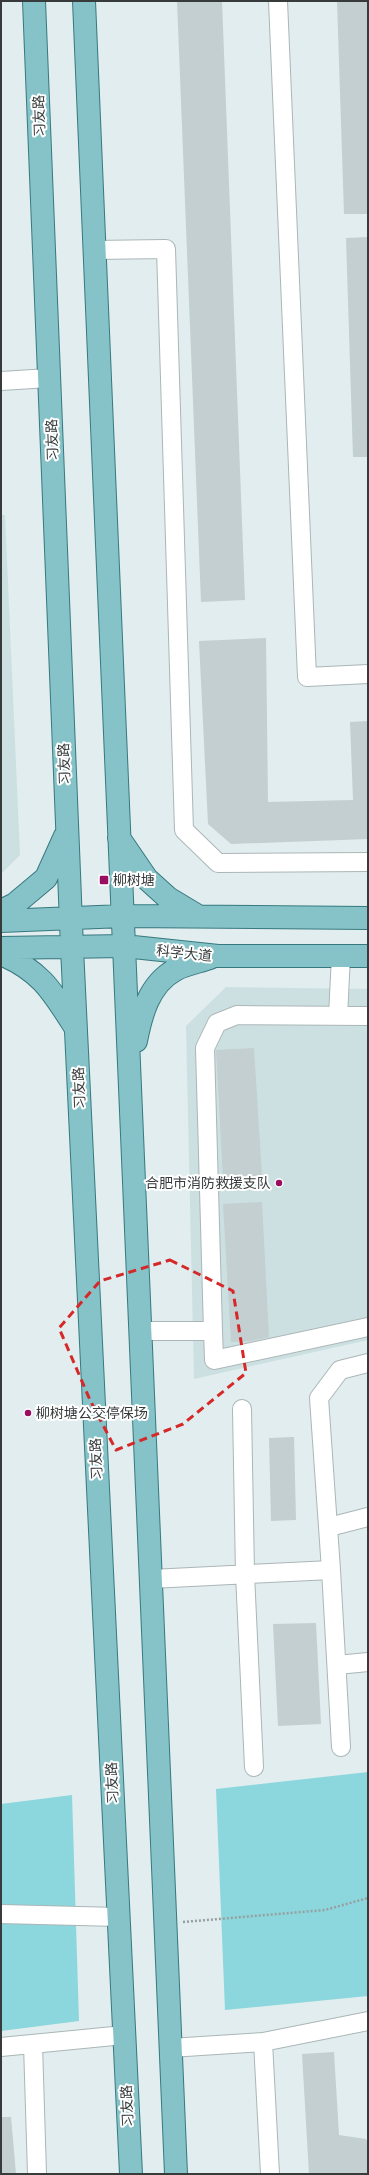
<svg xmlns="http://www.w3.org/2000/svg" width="369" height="2175" viewBox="0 0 369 2175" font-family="'Open Sans','Noto Sans SC',sans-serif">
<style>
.built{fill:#cce0e2}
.green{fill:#8bd7dd}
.building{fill:#c3cfd0}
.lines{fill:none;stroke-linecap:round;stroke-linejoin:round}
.minor-casing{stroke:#abb6b7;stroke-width:20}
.major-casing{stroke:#36797f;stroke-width:24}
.path{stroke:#979fa0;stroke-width:2.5;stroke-dasharray:2 2;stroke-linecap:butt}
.minor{stroke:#fff;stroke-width:18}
.major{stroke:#86c3c8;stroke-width:22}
.marked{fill:none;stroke:#d62828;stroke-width:3;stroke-dasharray:8 5;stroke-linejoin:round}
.poi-dot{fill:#990e61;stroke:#fff;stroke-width:1.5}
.labels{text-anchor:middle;stroke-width:4;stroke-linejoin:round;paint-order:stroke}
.street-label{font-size:14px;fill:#373b3c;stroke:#fff}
.poi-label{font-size:14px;fill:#373b3c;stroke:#fff;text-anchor:start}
</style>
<rect width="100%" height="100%" fill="#e1edee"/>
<path class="built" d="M1 515H5L20 855 1 874Z
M226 987 368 989V1340L194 1379 186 1026Z"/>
<path class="green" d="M368 1772V1996L225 2010 216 1789Z
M72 1795 79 2021 1 2031V1804Z"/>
<path class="building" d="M177 1H222L245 600 201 602Z
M337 1H368V214H344Z
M368 237V457H353L346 238Z
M266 638 268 802 353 800 350 722 368 721V839L231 844 208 824 199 641Z
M254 1048 262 1176 223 1179 216 1050Z
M262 1202 269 1337 251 1341 231 1342 223 1204Z
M294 1437 296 1520 271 1521 269 1438Z
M316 1623 321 1724 278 1726 273 1624Z
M334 2052 339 2135 366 2139 368 2143V2174H309L302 2054Z
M1 2117H11L16 2174H1Z"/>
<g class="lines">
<g class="minor-casing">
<path id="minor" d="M278 1 307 677 368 674
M94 250 166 249 184 830 218 863 368 862
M1 381 49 378
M338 1016 341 956
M140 1331H213L205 1048 217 1023 237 1015 368 1016
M213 1331 214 1360 368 1327
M242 1409 245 1574 254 1767
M329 1527 368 1517
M331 1570 319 1398 340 1370 368 1363
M151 1579 331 1570 341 1747
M337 1665 368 1662
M1 1914 118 1917
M263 2042 270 2174
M33 2044 37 2174
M1 2047 124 2035
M170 2048 263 2042 368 2021"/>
</g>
<g class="major-casing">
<path id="major" d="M34 1 72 948 131 2174
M84 1 176 2174
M119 838 147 879 168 898 198 916
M1 911 15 904 46 878 65 836
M1 921 123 916 368 918
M1 948 124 946 218 956H368
M1 954C41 971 52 991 75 1027
M136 1041C141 1015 149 984 175 970 185 964 199 962 210 958"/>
</g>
<path class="path" d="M183 1922 325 1910 368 1898"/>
<use href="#minor" class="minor"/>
<use href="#major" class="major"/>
</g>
<path class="marked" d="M170 1260 233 1291 246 1373 183 1424 116 1450 90 1400 59 1328 100 1281Z"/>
<g class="poi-dot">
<rect x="99" y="875" width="10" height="10" rx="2"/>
<circle cx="279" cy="1183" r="4"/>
<circle cx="28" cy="1413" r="4"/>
</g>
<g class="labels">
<g class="street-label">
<text transform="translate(39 116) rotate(-92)" y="5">习友路</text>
<text transform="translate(52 440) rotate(-92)" y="5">习友路</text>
<text transform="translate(64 764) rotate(-92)" y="5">习友路</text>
<text transform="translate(184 953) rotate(6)" y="5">科学大道</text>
<text transform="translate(79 1088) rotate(-93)" y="5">习友路</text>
<text transform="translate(96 1459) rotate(-93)" y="5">习友路</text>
<text transform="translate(112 1783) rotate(-93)" y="5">习友路</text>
<text transform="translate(127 2106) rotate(-93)" y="5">习友路</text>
</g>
<g class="poi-label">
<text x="113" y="885">柳树塘</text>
<text x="271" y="1188" text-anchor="end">合肥市消防救援支队</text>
<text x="36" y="1418">柳树塘公交停保场</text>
</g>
</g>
<rect width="369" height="2175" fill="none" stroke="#373b3c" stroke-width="4"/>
</svg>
